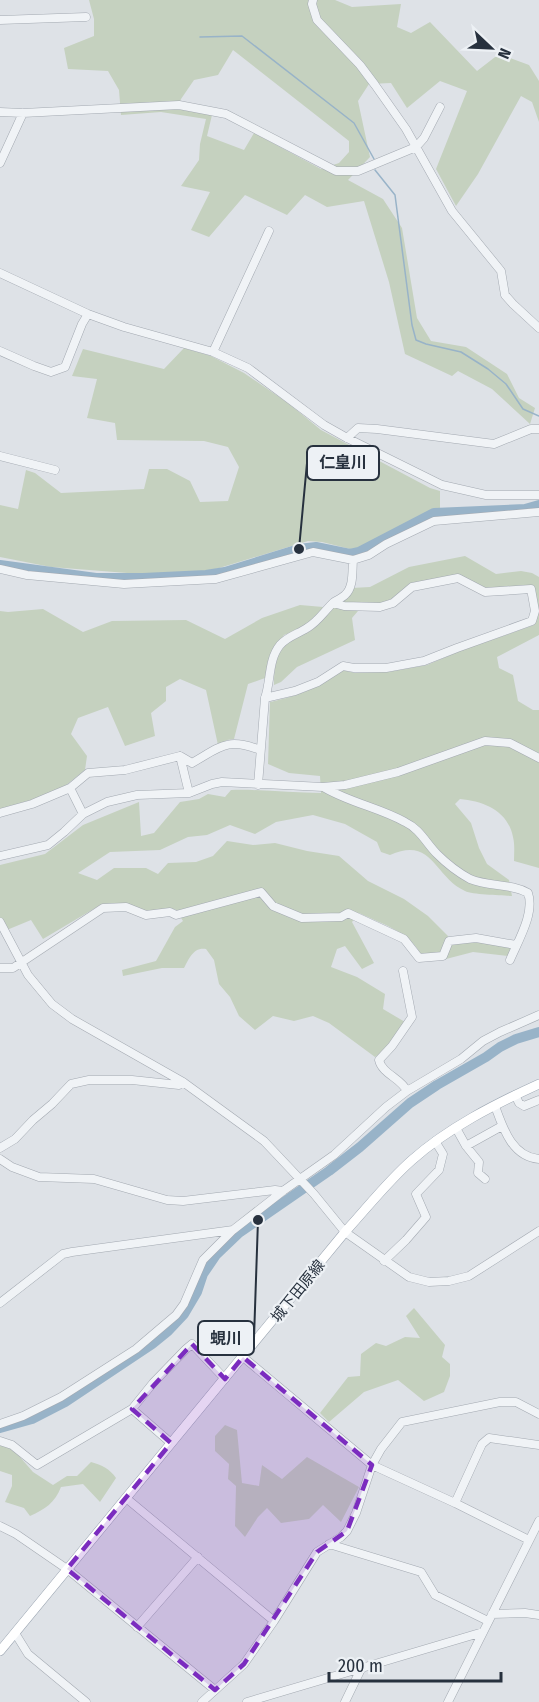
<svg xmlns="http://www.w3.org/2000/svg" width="539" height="1702" viewBox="0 0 539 1702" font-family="'Fira Sans Condensed','Noto Sans JP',sans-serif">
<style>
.green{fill:#c5d1bf;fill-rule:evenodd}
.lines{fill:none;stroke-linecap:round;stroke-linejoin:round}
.stream{stroke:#98b3c8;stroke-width:1.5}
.river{stroke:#98b3c8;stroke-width:10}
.minor-casing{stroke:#a3a9b1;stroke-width:9}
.major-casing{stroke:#9da7b3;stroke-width:10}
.minor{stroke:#f0f3f6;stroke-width:8}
.major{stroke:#fff;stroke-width:9}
.marked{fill:#7b2cbf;fill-opacity:0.2;stroke:#7b2cbf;stroke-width:4.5;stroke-dasharray:12 8;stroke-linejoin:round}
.labels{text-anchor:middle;stroke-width:4.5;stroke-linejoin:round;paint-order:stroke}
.street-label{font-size:15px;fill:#27313e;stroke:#edf1f5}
.leader{fill:none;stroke:#27313e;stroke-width:2}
.callout-dot{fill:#27313e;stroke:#edf1f5;stroke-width:2}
.callout{fill:#edf1f5;stroke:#27313e;stroke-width:2}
.callout-label{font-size:16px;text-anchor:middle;font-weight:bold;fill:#27313e}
</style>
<rect width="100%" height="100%" fill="#dee2e7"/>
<path class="green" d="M89 0H335L352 7 401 4 397 27 411 33 430 22 477 71 499 54 529 65 539 81V122L532 102 521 96 478 174 456 206 436 169 467 91 440 81 407 108 391 83 369 84 358 101 370 157 348 180 383 199 402 228 417 318 431 341 466 347 507 374 519 398 535 408 530 424 492 389 458 371 452 376 405 354 389 282 364 201 327 207 305 195 287 215 245 195 209 237 191 230 210 192 181 186 199 160 200 144 206 119 161 112 121 115 119 90 108 71 68 69 64 48 94 36V19ZM233 50 349 141V152L339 163 321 169 254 133 244 150 207 136 212 115 177 109 181 99 194 80 218 75Z
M184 348 211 356 244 373 288 403 321 430 430 488 440 491V508L354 550 322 542 308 541 206 572 140 574 51 567 0 557V505L18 509 26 470 35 473 61 493 144 489 149 469H167L190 481 200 502 228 501 239 467 228 447 204 441 117 440 115 423 87 418 97 379 72 376 83 349 164 369Z
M465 556 496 574 521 571 532 573 539 577V635L497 657 499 668 513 675 518 701 533 710H539V868L514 861C514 853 515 845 513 837 508 811 484 801 460 799L455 804 471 823 479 848 487 864 509 880 512 896C501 895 473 895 465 891 434 877 433 836 390 855L381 852 377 842 345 824 313 815 276 822 255 834 230 825 207 835 188 837 160 850 110 852 78 873 97 880 114 868H146L158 874 168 863 196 862 213 856 227 841 253 845 275 843 307 851 339 856 368 881 404 899 428 916 448 936 447 942 476 941 514 948 508 956 473 952 446 959 424 961C414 933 384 925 359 913L352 922 374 963 362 969 345 946 337 949 331 967 357 977 385 994 383 1009 405 1022 391 1045 375 1057 329 1023 313 1016 294 1021 273 1016 255 1030 239 1016 230 997 219 984 214 960 206 949C193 947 189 959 184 968H162L123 976 122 970 156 961 175 927 183 921 175 909 147 911 126 904H102L43 939 31 920 2 932 0 931V865L45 854 83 825 139 802 141 836 154 833 180 802 199 799 208 794 225 797 231 790C261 789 291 793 321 793L320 776 289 773 268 764 270 702C302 695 316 688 343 670L355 673 388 672 427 665 460 651 534 625 539 610 532 585 485 588 460 575 409 584 396 596 383 604 358 611 352 618 355 640 297 667 281 682 274 685C274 667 276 649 293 639 298 636 304 634 310 631 319 624 325 616 333 608 342 598 346 603 352 588L370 587 409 567Z
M300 605 323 607 319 615 305 627 284 635 268 661 265 678 248 684 234 739 227 740 218 745 206 690 180 679 166 687V701L151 713 155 736 125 746 108 707 78 718 71 734 87 756 85 770 65 786 31 800 0 809V611L8 612 43 609 83 632 112 621 186 620 225 639 262 618Z
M414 1308 445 1345 442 1357 450 1364V1376L444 1392 424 1401 398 1380 364 1392 329 1422 320 1413 348 1377 360 1376 361 1354 376 1343 386 1346 405 1337 420 1338 406 1316Z
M225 1425 237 1430 242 1483 259 1486 262 1465 282 1479 307 1457 359 1487 341 1522 323 1505 309 1519 281 1523 267 1508 258 1517 245 1537 235 1526 236 1486 228 1479 229 1464 215 1451V1436Z
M0 1445 13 1449 33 1472 53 1485 67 1476H77L91 1462C102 1465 110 1469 116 1478L100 1502 83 1484 61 1487C55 1503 45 1509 30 1516L24 1508 5 1502 12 1486V1475L0 1471Z"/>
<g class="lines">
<path class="stream" d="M200 37 242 36 354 123 374 159
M375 170 395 195 412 325 416 340 426 344 461 352 488 369 506 384 523 409 539 416"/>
<path class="river" d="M0 565 96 578H143L206 575 225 572 299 549 316 547 350 554 359 552 434 513 525 509 539 505
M0 1428 32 1419 65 1402 152 1344 168 1331 184 1314 197 1292 203 1274 216 1255 239 1233 329 1171 360 1147 410 1103 437 1085 486 1057 500 1047 516 1039 539 1032"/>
<g class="minor-casing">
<path id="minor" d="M313 0 312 4 317 20 360 65 375 85 406 129 452 211 501 271 505 295 513 304 539 328
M0 20 86 17
M0 112 23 113 179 105 226 114 336 171H358L416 147 424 138 440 107
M0 163 23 113
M0 273 88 314 124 327 213 352 248 368 324 425 347 438 442 485 486 495H539
M0 351 34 366 51 372 65 367 82 324 88 314
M213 352 269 231
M347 438 358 428 377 429 494 444 531 429H539
M0 456 55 470
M0 569 27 575 124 584 216 579 313 552 353 560 369 555 386 544 434 521 539 512
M265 698 295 691 318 682 343 666 354 668H386L424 661 457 648 532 621 535 611 531 589 485 592 458 578 412 587 393 603 380 607 344 606 333 603
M180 756 189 793
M258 785 265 698C271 681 268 660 280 645 288 636 298 634 307 628 319 621 324 611 334 602 337 600 342 598 345 595 354 587 352 571 353 560
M70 788 88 773 125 770 180 756 192 763C220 747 227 737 260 750
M325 788C351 803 380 808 405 822 420 829 426 843 437 854 446 863 459 873 470 879 489 887 511 883 528 893 535 913 518 941 510 960
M0 813 32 804 70 788 83 814
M0 856 48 845 64 832 83 814 107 802 137 795 189 793 212 784 222 782 323 787 345 785 398 772 485 741 510 743 539 758
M0 922 28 975 52 1004 72 1019 183 1082 264 1141 314 1194 345 1232 409 1277 429 1282 449 1281 469 1276 539 1231
M0 968H13L103 908 126 907 146 915 170 912 176 915 261 892 273 906 302 918 341 917 348 913 404 939 419 958 443 956 449 941 476 938 516 945
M403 971 412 1017 392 1046 379 1060C382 1074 401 1078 407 1091
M515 1095 519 1103 524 1106 539 1100
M495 1106C503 1128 512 1157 539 1159
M456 1128 466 1146 479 1162 478 1173 485 1179
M466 1146 502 1126
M0 1148 15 1139 33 1120 52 1104 71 1084 89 1080H132L179 1085 183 1082
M0 1159 12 1167 39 1177 94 1179 167 1200 183 1201 275 1190 283 1191
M384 1261 406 1240 426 1217 416 1194 439 1170 443 1154 435 1141
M0 1303 63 1254 72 1252 233 1230
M243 1357 372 1465 455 1503 529 1540
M132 1409 171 1443
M0 1424 23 1416 61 1397 136 1349 176 1315 184 1304 203 1260 233 1230 283 1191 334 1155 386 1107 407 1091 461 1059 483 1041 500 1032 539 1015
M0 1441 12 1445 37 1465 132 1409 153 1383 186 1349 192 1344 225 1379
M126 1498 274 1621
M455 1503 482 1444 489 1438 539 1445
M0 1526 16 1534 67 1569 215 1690
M329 1544 421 1572 435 1595 488 1621
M492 1614 525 1613 539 1615
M137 1627 198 1557
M15 1633 28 1654 86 1702
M202 1702 244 1664 274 1621 317 1552 341 1537 347 1531 356 1513 372 1465 381 1449 402 1422 500 1402H516L539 1414
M247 1702 483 1632
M345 1702 361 1669
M448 1702 539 1521"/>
</g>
<g class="major-casing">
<path id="major" d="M0 1651 345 1232C367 1208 387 1182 412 1160 448 1128 495 1104 539 1084"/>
</g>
<use href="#minor" class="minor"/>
<use href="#major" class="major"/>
</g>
<path class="marked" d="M192 1344 225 1379 243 1357 372 1465 347 1531 317 1552 244 1664 215 1690 67 1569 171 1443 132 1409Z"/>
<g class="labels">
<g class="street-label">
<text transform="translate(298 1291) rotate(-51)" y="5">城下田原線</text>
</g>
</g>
<path class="leader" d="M299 549L307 463M258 1220L254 1338"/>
<g class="callout-dot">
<circle cx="299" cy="549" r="6"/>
<circle cx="258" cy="1220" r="6"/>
</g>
<g class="callout">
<rect x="307" y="446" width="72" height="34" rx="6"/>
<rect x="198" y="1321" width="56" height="34" rx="6"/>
</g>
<g class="callout-label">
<text x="343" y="468">仁皇川</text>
<text x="226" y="1344">蜆川</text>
</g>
<g transform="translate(491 48) rotate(113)" stroke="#edf1f5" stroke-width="4.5" paint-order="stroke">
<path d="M0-4.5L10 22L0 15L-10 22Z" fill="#27313e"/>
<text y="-9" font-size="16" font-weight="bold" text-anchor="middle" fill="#27313e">N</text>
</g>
<path d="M329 1672v9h172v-9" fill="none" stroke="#27313e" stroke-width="3"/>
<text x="338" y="1672" font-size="18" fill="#27313e" stroke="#edf1f5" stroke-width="4.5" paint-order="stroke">200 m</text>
</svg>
